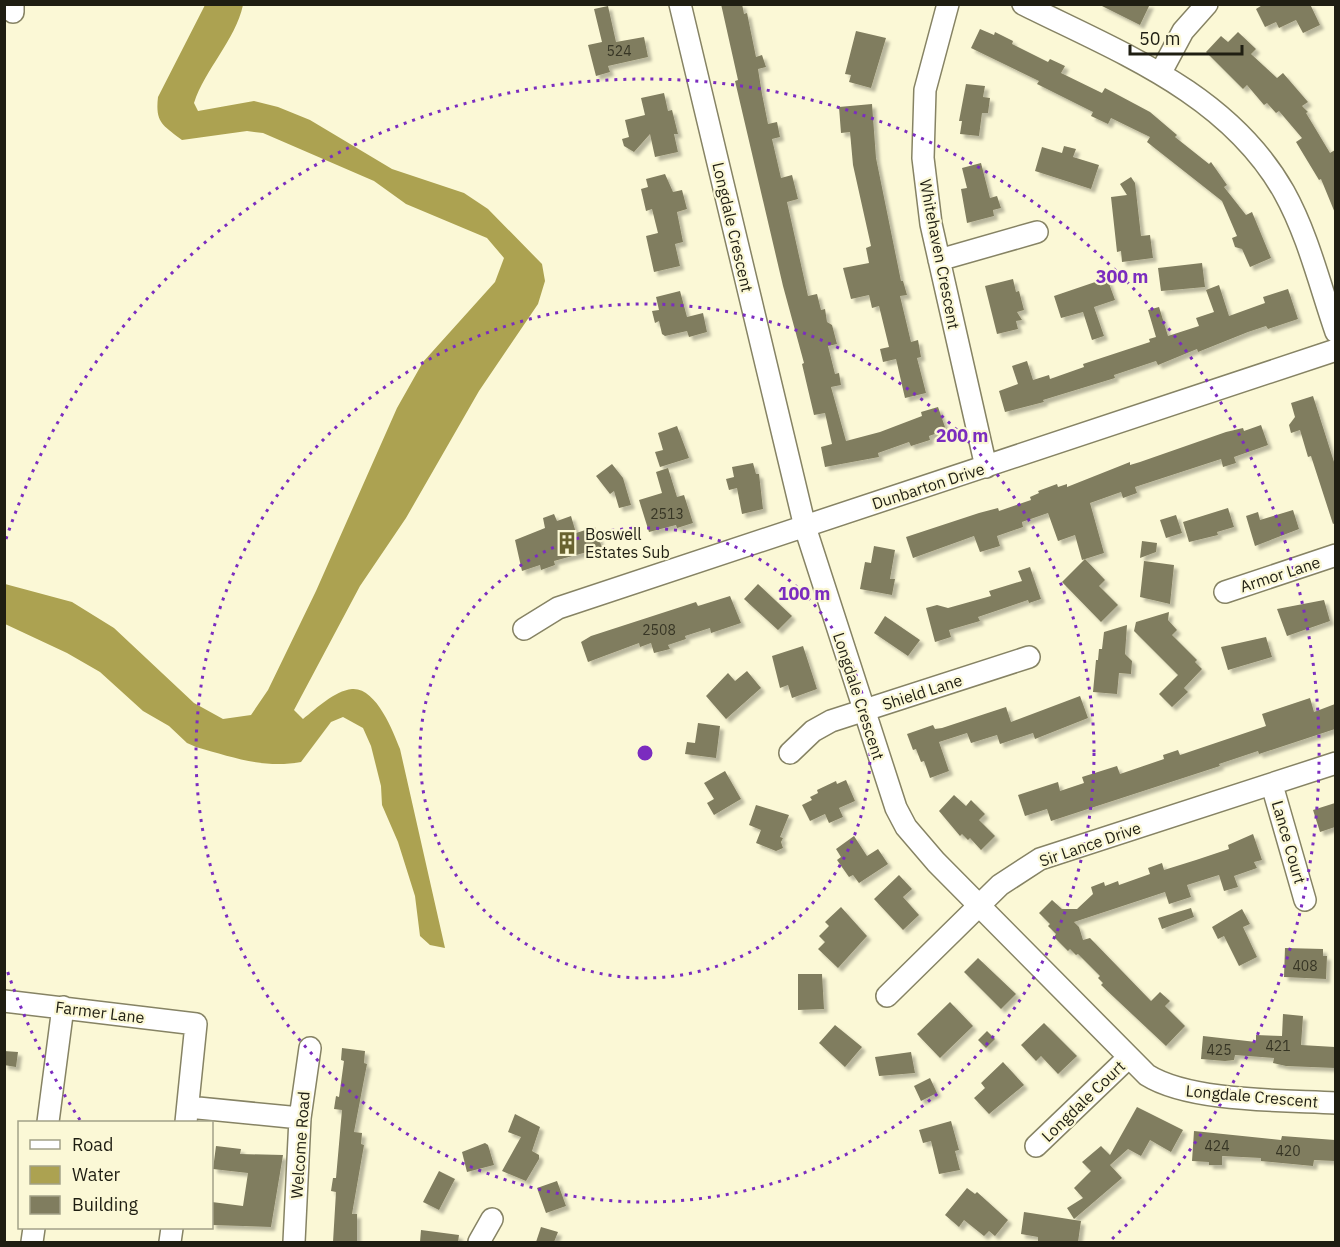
<svg xmlns="http://www.w3.org/2000/svg" width="1340" height="1247" viewBox="0 0 1340 1247" font-family="'IBM Plex Sans',sans-serif">
<style>
.water{fill:#aca251}
.building{fill:#807d5f;filter:url(#shadow)}
.lines{fill:none;stroke-linecap:round;stroke-linejoin:round}
.minor-casing{stroke:#868364;stroke-width:24}
.minor{stroke:#fff;stroke-width:21}
.ring{fill:none;stroke:#7b2cbf;stroke-width:3;stroke-dasharray:3 6}
.labels{text-anchor:middle;stroke-width:4.5;stroke-linejoin:round;paint-order:stroke}
.number-label{font-size:14px;fill:#373625}
.street-label{font-size:16px;fill:#1f1e12;stroke:#fbf8d6}
.poi-label{font-size:16px;fill:#1f1e12;stroke:#fbf8d6;text-anchor:start}
.centre{fill:#7b2cbf;stroke:#fbf8d6;stroke-width:3}
.ring-label{font-size:18px;text-anchor:middle;font-weight:bold;fill:#7b2cbf;stroke:#fbf8d6;stroke-width:4.5;stroke-linejoin:round;paint-order:stroke}
</style>
<defs>
<filter id="shadow"><feDropShadow dx="4" dy="4" stdDeviation="1.5" flood-color="#0004"/></filter>
</defs>
<rect width="100%" height="100%" fill="#fbf8d6"/>
<path class="water" d="M205 5H243C235 41 205 69 194 103L198 111 254 101 278 107 310 120 392 169 464 193 488 209 542 264 545 281 538 304 479 391 406 518 360 586 294 710 303 719C317 708 334 691 352 689 376 687 393 731 400 749L445 948 430 945 420 936 415 896 398 842 382 805 381 786 371 746 363 728 343 717 331 722 301 762C264 769 232 757 196 747L187 743 169 726 143 711 100 672 67 653 5 624V584L72 602 114 628 194 703 223 719 251 715 268 690 316 591 397 408 423 362 495 282 504 258 487 238 406 204 374 181 263 133 247 131 182 140C163 125 155 123 158 97Z"/>
<path class="building" d="M721 4H742L744 14 747 13 756 57 762 55 766 67 758 69 762 94 768 124 777 122 780 137 772 139 781 178 792 175 798 199 787 202 808 296 817 294 821 310 825 309 827 322 832 325 837 344 828 346 835 374 839 373 841 385 831 387 846 441 880 432 922 416 921 412 938 407 946 430 929 436 930 440 911 446 909 442 878 453 879 457 825 467 821 447 832 444 825 413 814 415 802 364 804 363 783 286 735 81 738 80Z
M1098 4H1150L1140 25Z
M1264 4H1310L1320 25 1303 33 1296 20 1279 28 1276 22 1265 27 1256 9Z
M608 6 616 42 644 37 648 57 608 66 610 72 596 76 588 45 602 42 594 9Z
M980 29 994 35 995 32 1013 41 1012 44 1048 62 1050 59 1065 66 1061 73 1102 93 1105 88 1150 112 1177 135 1175 137 1209 164 1211 162 1227 185 1224 187 1246 215 1252 212 1271 258 1250 267 1242 249 1235 247 1232 238 1237 236 1222 201 1147 142 1150 137 1111 118 1108 124 1091 116 1093 112 1037 84 1039 81 971 48Z
M856 31 886 38 871 88 849 82 851 75 845 74Z
M1238 32 1256 49 1251 54 1277 78 1283 73 1308 102 1302 106 1308 112 1306 113 1330 153 1335 150V213L1321 179 1319 180 1296 142 1302 138 1279 111 1276 113 1267 103 1264 105 1247 85 1243 89 1206 52 1221 36 1228 42Z
M966 84 985 86 983 97 990 98 988 113H982L979 136 960 134 962 121H959Z
M664 93 668 111 672 110 678 134H674L678 152 655 157 650 134 634 152 624 146 622 139 629 137 625 120 645 115 641 98Z
M872 104 876 158 901 281H903L907 295 900 296 911 342 918 340 921 357 917 358 926 393 905 398 896 359 883 362 880 349 889 347 879 306 872 308 869 295 851 299 843 268 869 263 866 248 871 246 853 165 850 132 841 133 839 107Z
M1064 146 1076 149 1073 157 1099 165 1091 189 1035 171 1042 147 1062 153Z
M981 163 990 198 997 196 1001 208 993 210 994 216 967 223 961 189 967 188 962 168Z
M665 174 673 192 682 190 687 209 677 212 683 242 675 244 680 266 654 272 646 236 658 233 652 209 646 211 641 189 648 187 646 179Z
M1131 177 1135 183 1141 236 1150 235 1153 258 1122 262 1121 251 1117 252 1111 197 1127 195 1120 184Z
M1202 263 1205 287 1161 291 1158 268Z
M1107 278 1115 300 1094 307 1104 336 1092 340 1083 312 1061 318 1054 296Z
M1013 279 1016 292 1019 291 1024 310 1017 312 1022 320 1016 321 1018 329 997 334 985 286Z
M1219 285 1229 316 1265 303 1263 297 1288 289 1298 319 1268 329 1266 326 1248 332 1198 352 1197 349 1158 365 1156 361 1114 375 1115 378 1043 400 1044 402 1005 412 999 391 1018 384 1012 366 1027 361 1033 380 1049 375 1050 379 1084 367 1083 364 1150 342 1149 339 1156 337 1148 310 1159 307 1168 336 1199 326 1196 318 1214 312 1206 290Z
M680 291 687 317 703 313 707 332 689 337 687 331 665 336 662 334 659 321 655 323 652 311 659 310 656 297Z
M1313 396 1335 465V523L1333 524 1311 456 1308 457 1300 430 1291 433 1289 425 1295 417 1291 403Z
M1261 425 1268 445 1234 457 1236 463 1223 467 1221 459 1135 487 1137 493 1123 498 1121 492 1090 503 1104 553 1082 560 1075 535 1058 541 1048 513 1022 522 1023 527 997 536 1000 546 980 552 974 536 913 558 906 537 979 513 998 508 999 511 1031 500 1030 497 1039 493 1038 491 1057 484 1058 487 1067 484V487L1130 462V465L1140 462 1226 432 1243 428 1244 431Z
M677 426 689 458 660 467 655 452 663 450 658 433Z
M753 463 756 474H759L763 509 742 514 737 488 729 490 726 479 734 477 732 467Z
M612 464 623 478 631 505 619 508 614 491 610 494 596 476Z
M668 468 677 497 684 495 693 523 677 528 676 525 649 532 639 500 662 493 656 472Z
M1228 508 1234 527 1217 532 1218 535 1189 542 1183 522Z
M1293 510 1299 529 1255 546 1246 516 1258 512 1260 520Z
M554 514 557 521 571 516 576 533 595 527 602 548 554 561 555 565 541 570 540 565 522 571 515 540 545 528 543 518Z
M1176 515 1182 533 1166 538 1160 520Z
M1142 541 1157 543 1156 552 1140 558Z
M874 546 895 550 890 579H895L892 595 860 589 865 562 871 563Z
M1085 559 1105 580 1099 586 1118 605 1101 622 1062 582Z
M1144 561 1174 565 1170 604 1140 597Z
M1030 567 1041 599 1029 603 1028 600 978 617 980 621 949 630 951 637 935 642 926 608 937 605 948 608 991 596 989 591 1022 581 1018 571Z
M758 584 792 616 778 630 744 599Z
M730 596 741 623 711 633 710 628 685 636 686 639 668 645 670 649 654 653 651 643 640 647 639 643 588 662 581 642 591 636 696 602 698 606Z
M1324 600 1330 621 1287 636 1277 609Z
M1169 612 1168 620 1177 630 1172 635 1197 660 1195 662 1202 669 1184 688 1188 692 1172 707 1159 694 1178 675 1134 631 1136 622Z
M885 616 920 640 908 656 874 633Z
M1127 625 1125 654 1132 661 1131 674 1119 673 1117 694 1093 692 1096 660H1098L1099 649H1102L1104 632Z
M1266 637 1272 657 1228 670 1221 647Z
M803 646 817 689 792 698 788 685 780 688 772 656Z
M747 671 761 688 726 719 706 696 728 673 735 681Z
M1080 696 1088 718 1035 739 1033 733 1000 744 997 735 971 743 967 733 939 742 949 771 930 778 924 761 921 762 916 749 913 750 907 734 933 725 935 729 942 728 1006 707 1011 722Z
M1310 698 1314 712 1335 704V729L1259 754 1258 751 1219 764 1220 766 1051 821 1047 809 1025 816 1018 795 1058 782 1060 791 1084 783 1082 777 1117 766 1120 774 1164 759 1163 755 1178 750 1180 755 1266 726 1262 714Z
M698 723 720 726 716 758 685 754 687 742 695 743Z
M725 771 741 799 714 815 707 803 714 799 704 783Z
M846 780 855 801 839 808 843 817 829 823 825 814 810 821 802 805 812 800 810 797 818 793 817 790 836 781 837 784Z
M954 795 966 806 971 800 985 814 979 820 995 836 981 850 970 838 968 840 962 834 960 836 939 811Z
M1335 803V827L1320 832 1313 810Z
M756 805 789 815 780 837 783 838 781 842 783 848 776 851 756 843 761 830 749 825Z
M1253 834 1262 860 1254 862 1257 868 1234 876 1238 887 1224 891 1219 875 1187 885 1191 897 1169 904 1165 892 1074 922 1079 927 1083 940 1090 938 1151 1001 1160 992 1170 1001 1165 1006 1185 1026 1166 1046 1101 985 1103 983 1098 978 1100 976 1078 954 1076 955 1070 949 1068 951 1054 937 1056 934 1048 926 1050 924 1039 913 1052 900 1062 909H1077L1093 894 1091 887 1104 882 1105 886 1118 881 1119 885 1150 874 1148 868 1162 863 1164 870 1196 860 1229 849 1228 845Z
M854 836 867 856 878 849 888 864 859 883 853 875 849 877 837 860 841 857 836 849Z
M899 875 912 889 903 897 919 915 903 930 874 899Z
M841 907 867 936 838 968 818 949 825 942 819 936 829 926 825 922Z
M1191 908 1194 917 1162 929 1158 918Z
M1242 909 1250 924 1243 927 1257 957 1239 966 1224 936 1218 939 1212 927Z
M1285 948 1323 949V956H1327L1326 979 1284 977Z
M978 958 1016 994 1001 1009 964 972Z
M798 974H822L824 1009 798 1010Z
M950 1002 973 1026 940 1058 917 1034Z
M1283 1014 1303 1016 1301 1045 1335 1047V1068L1286 1066 1273 1063 1274 1058 1235 1055 1234 1060 1225 1061 1201 1059 1203 1036 1256 1042V1035L1282 1036Z
M1044 1023 1077 1056 1058 1074 1041 1056 1036 1061 1021 1045Z
M835 1025 862 1047 845 1067 819 1043Z
M987 1031 995 1039 986 1048 978 1040Z
M342 1048 365 1051 364 1063 367 1064 354 1132 362 1133 361 1144 364 1145 352 1214H357V1242H333L336 1192 331 1191 333 1178H336L342 1110 334 1109 336 1096 339 1097 344 1061 341 1060Z
M4 1051 18 1052 16 1067 4 1065Z
M911 1052 915 1073 879 1076 875 1057Z
M1003 1062 1024 1085 989 1114 974 1098 985 1088 981 1083Z
M930 1078 937 1093 921 1101 914 1086Z
M1137 1107 1183 1130 1171 1152 1150 1140 1141 1156 1128 1149 1110 1165 1122 1178 1074 1219 1067 1208 1083 1198 1074 1188 1091 1171 1082 1162 1101 1146 1110 1155Z
M515 1114 540 1127 532 1151 539 1155V1159L526 1181 502 1171 521 1137 508 1132Z
M951 1121 959 1150 955 1151 960 1170 939 1174 931 1141 923 1143 919 1130Z
M1194 1131 1281 1140 1282 1136 1335 1140V1161L1314 1160 1313 1166 1261 1161V1158L1222 1156V1165H1209V1162L1192 1161Z
M485 1143 488 1145 494 1165 467 1172 462 1152Z
M216 1146 241 1149 240 1154 283 1155 271 1227 212 1225V1202L243 1206 248 1173 213 1169Z
M439 1171 455 1179 439 1210 423 1202Z
M557 1181 566 1206 546 1213 537 1188Z
M967 1188 975 1194 977 1192 1008 1220 995 1236 989 1231 984 1236 964 1220 959 1227 945 1215Z
M1024 1212 1081 1221 1078 1242H1038V1237L1021 1234Z
M541 1227 558 1232 554 1242H536Z
M421 1230 459 1235 458 1242H420Z"/>
<g class="lines">
<g class="minor-casing">
<path id="minor" d="M680 4 805 527 896 808 906 827 936 862 1147 1075C1190 1102 1283 1100 1336 1103
M948 4 925 90 923 158 931 224 986 467
M1023 4C1119 52 1228 93 1284 192 1308 235 1320 286 1336 332
M13 12V4
M1161 72 1183 31 1207 4
M939 260 1037 232
M1225 592 1336 555
M524 629 558 608 1336 350
M790 753 813 731 831 721 1029 657
M1272 785 1305 900
M887 996 1000 885 1040 859 1336 763
M4 1001 196 1024 186 1122
M188 1107 300 1118
M48 1122 63 1007
M1036 1146 1129 1057
M32 1242 34 1228
M170 1242 172 1228
M294 1242 300 1118 310 1048
M479 1242 492 1219"/>
</g>
<use href="#minor" class="minor"/>
</g>
<g class="ring">
<circle cx="645" cy="753" r="225"/>
<circle cx="645" cy="753" r="449"/>
<path d="M80 1120A674 674 0 0 1 6 967M6 539A674 674 0 1 1 1109 1242"/>
</g>
<defs>
<g id="building-bare" transform="scale(1.8)"><path d="M-4-6H4V6H1V3H-1V6H-4ZM-2.5-4.3h1.7v1.8h-1.7ZM.8-4.3h1.7v1.8H.8ZM-2.5-1h1.7V.8h-1.7ZM.8-1h1.7V.8H.8Z" fill="#696330" stroke="#fbf8d6" stroke-width="2.5" paint-order="stroke"/></g>
</defs>
<g fill-rule="evenodd">
<use href="#building-bare" x="567" y="543"/>
</g>
<g class="labels">
<g class="number-label">
<text x="619" y="56">524</text>
<text x="667" y="519">2513</text>
<text x="659" y="635">2508</text>
<text x="1305" y="971">408</text>
<text x="1278" y="1051">421</text>
<text x="1219" y="1055">425</text>
<text x="1217" y="1151">424</text>
<text x="1288" y="1156">420</text>
</g>
<g class="street-label">
<text transform="translate(733 227) rotate(77)" y="6">Longdale Crescent</text>
<text transform="translate(940 254) rotate(79)" y="6">Whitehaven Crescent</text>
<text transform="translate(928 486) rotate(-18)" y="6">Dunbarton Drive</text>
<text transform="translate(1280 574) rotate(-18)" y="6">Armor Lane</text>
<text transform="translate(922 692) rotate(-18)" y="6">Shield Lane</text>
<text transform="translate(859 696) rotate(72)" y="6">Longdale Crescent</text>
<text transform="translate(1289 842) rotate(74)" y="6">Lance Court</text>
<text transform="translate(1090 844) rotate(-19)" y="6">Sir Lance Drive</text>
<text transform="translate(100 1012) rotate(7)" y="6">Farmer Lane</text>
<text transform="translate(1252 1096) rotate(5)" y="6">Longdale Crescent</text>
<text transform="translate(1083 1101) rotate(-44)" y="6">Longdale Court</text>
<text transform="translate(300 1145) rotate(-86)" y="6">Welcome Road</text>
</g>
<g class="poi-label">
<text x="585" y="540">Boswell<tspan x="585" dy="18">Estates Sub</tspan></text>
</g>
</g>
<circle cx="645" cy="753" r="9" class="centre"/>
<g class="ring-label">
<text x="1122" y="283">300 m</text>
<text x="962" y="442">200 m</text>
<text x="804" y="600">100 m</text>
</g>
<rect width="1340" height="1247" fill="none" stroke="#1f1e12" stroke-width="12"/>
<rect x="18" y="1121" width="195" height="108" fill="#fbf8d6" stroke="#a3a188" stroke-width="1.5"/>
<rect x="30" y="1140" width="30" height="9" fill="#ffffff" stroke="#a3a188" stroke-width="1.5"/>
<text x="72" y="1151" font-size="18" fill="#1f1e12">Road</text>
<rect x="30" y="1166" width="30" height="18" fill="#aca251" stroke="#a3a188" stroke-width="1.5"/>
<text x="72" y="1181" font-size="18" fill="#1f1e12">Water</text>
<rect x="30" y="1196" width="30" height="18" fill="#807d5f" stroke="#a3a188" stroke-width="1.5"/>
<text x="72" y="1211" font-size="18" fill="#1f1e12">Building</text>
<path d="M1130 45v9h112v-9" fill="none" stroke="#1f1e12" stroke-width="3"/>
<text x="1139" y="45" font-size="18" fill="#1f1e12" stroke="#fbf8d6" stroke-width="4.5" paint-order="stroke">50 m</text>
</svg>
